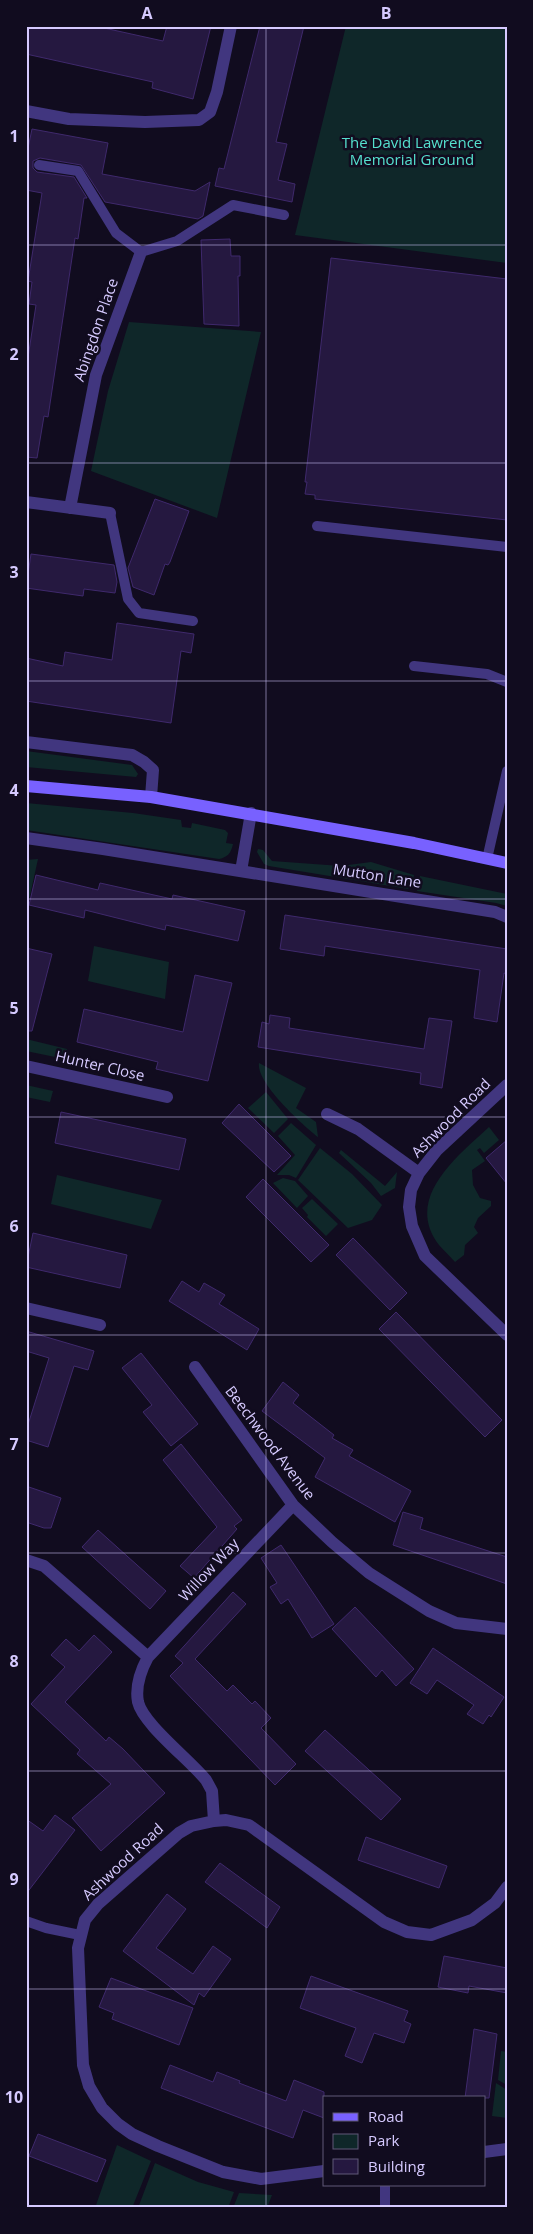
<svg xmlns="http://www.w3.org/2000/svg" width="533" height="2234" viewBox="0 0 533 2234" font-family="'Open Sans',sans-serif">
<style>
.green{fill:#0f2729}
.building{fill:#251840;stroke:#3f296c}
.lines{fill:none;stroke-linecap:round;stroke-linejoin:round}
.service{stroke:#41367f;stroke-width:10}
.minor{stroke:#41367f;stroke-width:12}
.secondary{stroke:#7861ff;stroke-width:12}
.grid{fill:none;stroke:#d6caff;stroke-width:1;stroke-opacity:0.55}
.labels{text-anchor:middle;stroke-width:5;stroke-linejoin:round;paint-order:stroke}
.park-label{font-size:15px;fill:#55e0ce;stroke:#110c1f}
.street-label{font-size:15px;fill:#d6caff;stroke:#110c1f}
.neatline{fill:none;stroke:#d6caff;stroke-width:2}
.grid-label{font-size:16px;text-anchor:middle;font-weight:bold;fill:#d6caff}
</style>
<rect width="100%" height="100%" fill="#110c1f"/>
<path class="green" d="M346 26H507V263L295 235Z
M129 322 261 332 217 518 91 471 108 391Z
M26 751 132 765 138 774 136 777 26 767Z
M26 803 133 813 181 820 182 827 191 828 192 823 225 830 228 833 226 843 233 844C231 853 228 857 219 859L26 830Z
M258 849 263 850 272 861 341 866 371 862 414 875 412 886 408 889 269 866 264 864 257 852Z
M38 859 26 913V860Z
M420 876 507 894V906L496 903 417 891Z
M94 946 169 962 165 999 88 981Z
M26 1039 67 1049 65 1059 26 1051Z
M259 1063 306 1088 296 1108 316 1122 318 1137C303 1125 256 1083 259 1063Z
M26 1085 53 1091 50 1102 26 1097Z
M266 1092 288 1119 274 1133 248 1108Z
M291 1123 316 1145 296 1178 289 1175H277L295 1155 278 1136Z
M489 1127 499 1140 484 1153 480 1148 477 1150 485 1161 472 1170 473 1185 480 1198 491 1201V1206L478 1218 474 1227 478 1233 465 1245 464 1255 455 1262C450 1256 444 1251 439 1245 403 1198 458 1156 489 1127Z
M320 1148 352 1174 382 1205 372 1220 348 1228 298 1180Z
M341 1150 385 1186 397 1172 395 1188 381 1196 371 1183 339 1153Z
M57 1175 162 1200 151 1229 51 1204Z
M283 1178 295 1181 308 1196 297 1208 273 1183Z
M312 1199 338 1224 326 1236 307 1217 308 1215 302 1208Z
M501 2051 507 2052V2085L498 2080Z
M496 2083 507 2090V2118L492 2116Z
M117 2145 151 2161 132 2208H95Z
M155 2163 198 2182 234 2192 228 2208H138Z
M239 2193 272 2195 267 2208H233Z"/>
<path class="building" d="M26 26H95L163 41 167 26H211L193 99 152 88 153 82 26 54Z
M260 26H304L276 142 287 144 278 180 295 184 292 202 215 186 219 168 224 169Z
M32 129 108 143 102 174 195 191 210 182 203 216 198 219 105 202 81 165 40 158 33 161V168L37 172 74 177 87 198H84L78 239 75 238 48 417 44 416 37 458 26 457V371L36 305 29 304 32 282 28 281 42 193 26 190V158Z
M230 239 231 256H240V276H238L239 326 204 324 201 240Z
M331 258 507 279V520L315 499V495L305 494 307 482H305Z
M155 499 189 511 170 562 168 565 165 564 154 595 133 587 128 568Z
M31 554 114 565 117 582 115 593 84 589 83 596 26 588Z
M117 623 194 634 191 653 181 651 171 723 26 701V658L63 666 65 652 112 660Z
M36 875 98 890 100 883 172 899 173 895 245 911 238 941 166 925 165 930 85 910 84 918 29 905Z
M285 915 507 949V974L504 973 497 1022 474 1018 480 970 325 946 324 956 280 949Z
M26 948 52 954 32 1031H26Z
M195 975 232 983 208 1081 156 1069 158 1062 77 1042 84 1009 183 1032Z
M270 1015 290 1018 289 1028 424 1049 429 1018 452 1021 442 1088 420 1084 421 1073 258 1047 262 1022 269 1024Z
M239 1104 291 1156 274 1172 222 1123Z
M61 1112 186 1139 179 1170 55 1143Z
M507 1140V1184L486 1158Z
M263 1179 329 1245 311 1262 246 1197Z
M33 1233 127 1255 120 1288 26 1267Z
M353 1238 407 1293 390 1310 336 1255Z
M182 1281 199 1292 204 1283 225 1295 219 1304 259 1329 247 1350 169 1301Z
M396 1312 502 1420 485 1437 379 1329Z
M26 1331 94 1351 88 1370 74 1366 48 1447 26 1440V1431L49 1358 26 1351Z
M141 1353 198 1424 171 1446 143 1412 152 1405 122 1368Z
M283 1382 299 1395 293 1403 334 1435 332 1438 353 1450 349 1456 411 1491 395 1522 315 1477 325 1458 262 1411Z
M181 1444 242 1520 234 1526 237 1529 194 1578 180 1566 217 1527 163 1460Z
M26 1486 61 1498 51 1528H44L26 1522Z
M403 1512 423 1518 420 1529 507 1557V1584L393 1545Z
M98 1530 166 1591 150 1609 82 1547Z
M281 1545 334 1624 312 1638 288 1599 281 1604 270 1587 277 1583 261 1558Z
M233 1592 246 1604 195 1659 227 1691 233 1685 252 1704 255 1701 271 1718 261 1728 296 1764 275 1785 170 1676 183 1663 175 1656Z
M355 1607 414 1669 396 1686 382 1670 376 1677 332 1629Z
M94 1635 112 1652 65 1702 106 1741 109 1737 123 1749 165 1793 101 1851 72 1818 111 1784 77 1754 80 1750 31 1704 65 1667 51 1655 66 1639 79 1651Z
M433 1648 504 1697 491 1717 489 1715 483 1724 467 1714 474 1705 437 1680 427 1694 410 1683Z
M325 1730 401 1799 381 1820 305 1751Z
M55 1815 75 1830 26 1894V1819L43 1831Z
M366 1837 447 1866 439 1888 358 1860Z
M220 1863 280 1907 267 1928 205 1882Z
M167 1894 186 1909 156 1948 193 1974 213 1946 231 1959 204 1997 199 1993 194 2005 123 1951Z
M444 1956 507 1968V1993L469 1986 468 1993 438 1987Z
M311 1976 408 2011 404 2021 411 2024 404 2043 374 2033 362 2063 345 2056 356 2028 300 2008Z
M111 1978 193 2008 179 2045 112 2019 114 2013 99 2007Z
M474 2029 497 2034 489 2098H465Z
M170 2065 213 2082 217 2072 240 2081 239 2083 286 2101 294 2080 324 2092V2118L303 2110 293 2138 161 2088Z
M38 2134 106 2160 97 2182 29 2156Z"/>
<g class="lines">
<path class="service" d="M39 165 78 171 116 233 141 252 177 241 233 205 284 215
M110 513 128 599 139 613 193 621
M317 526 507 547
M414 666 487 674 507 682
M487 859 507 771
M26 1921 46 1928 80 1935
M385 2208V2185"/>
<path class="minor" d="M26 111 69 119 145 122 199 120 210 112 217 92 231 26
M26 502 110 513
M70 508 96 375 141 252
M26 742 132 755 144 762 153 770 151 797
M26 838 103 849 495 912 507 917
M241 871 251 813
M26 1066 167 1097
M507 1085 437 1150 419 1173 411 1190 409 1207 412 1226 425 1256 507 1335
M327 1114 358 1129 419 1173
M26 1308 100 1325
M195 1367 293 1505 332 1542 369 1573 429 1611 456 1623 507 1629
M26 1560 44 1566 148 1657
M214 1821 212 1791 206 1780C190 1760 143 1724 138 1702 135 1686 141 1670 148 1657L293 1505
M484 2152 507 2149
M324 2171 261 2179 223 2172 158 2146 132 2134 118 2124 102 2108 89 2086 83 2065 78 1948 85 1920 98 1904 179 1833 191 1826 214 1821 226 1820 249 1825 384 1922 407 1932 431 1935 472 1920 495 1903 507 1887"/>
<path class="secondary" d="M26 786 151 797 414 843 507 863"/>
</g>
<path class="grid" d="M266 26V2208M26 245H507M26 463H507M26 681H507M26 899H507M26 1117H507M26 1335H507M26 1553H507M26 1771H507M26 1989H507"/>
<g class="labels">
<g class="park-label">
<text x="412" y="148">The David Lawrence<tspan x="412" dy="17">Memorial Ground</tspan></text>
</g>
<g class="street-label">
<text transform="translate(96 330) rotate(-71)" y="5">Abingdon Place</text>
<text transform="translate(377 876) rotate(9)" y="5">Mutton Lane</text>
<text transform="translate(100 1066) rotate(13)" y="5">Hunter Close</text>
<text transform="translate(451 1118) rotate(-45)" y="5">Ashwood Road</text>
<text transform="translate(270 1443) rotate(53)" y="5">Beechwood Avenue</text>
<text transform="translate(209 1570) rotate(-47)" y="5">Willow Way</text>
<text transform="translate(123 1862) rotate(-43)" y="5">Ashwood Road</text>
</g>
</g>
<rect width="533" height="2234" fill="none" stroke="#110c1f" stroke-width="55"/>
<rect x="323" y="2096" width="162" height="90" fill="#110c1f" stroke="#605879"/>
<rect x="333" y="2113" width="25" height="8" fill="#7861ff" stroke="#605879"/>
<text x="368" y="2122" font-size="15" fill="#d6caff">Road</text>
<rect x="333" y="2134" width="25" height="15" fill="#0f2729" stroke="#605879"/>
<text x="368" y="2146" font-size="15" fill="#d6caff">Park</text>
<rect x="333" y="2159" width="25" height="15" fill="#251840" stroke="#605879"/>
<text x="368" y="2172" font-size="15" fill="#d6caff">Building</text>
<rect x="28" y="28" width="478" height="2178" class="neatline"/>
<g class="grid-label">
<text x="147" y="19">A</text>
<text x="386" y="19">B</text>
<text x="14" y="142">1</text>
<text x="14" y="360">2</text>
<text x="14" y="578">3</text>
<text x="14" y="796">4</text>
<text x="14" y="1014">5</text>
<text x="14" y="1232">6</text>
<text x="14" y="1450">7</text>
<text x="14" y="1667">8</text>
<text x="14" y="1885">9</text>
<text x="14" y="2103">10</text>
</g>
</svg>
